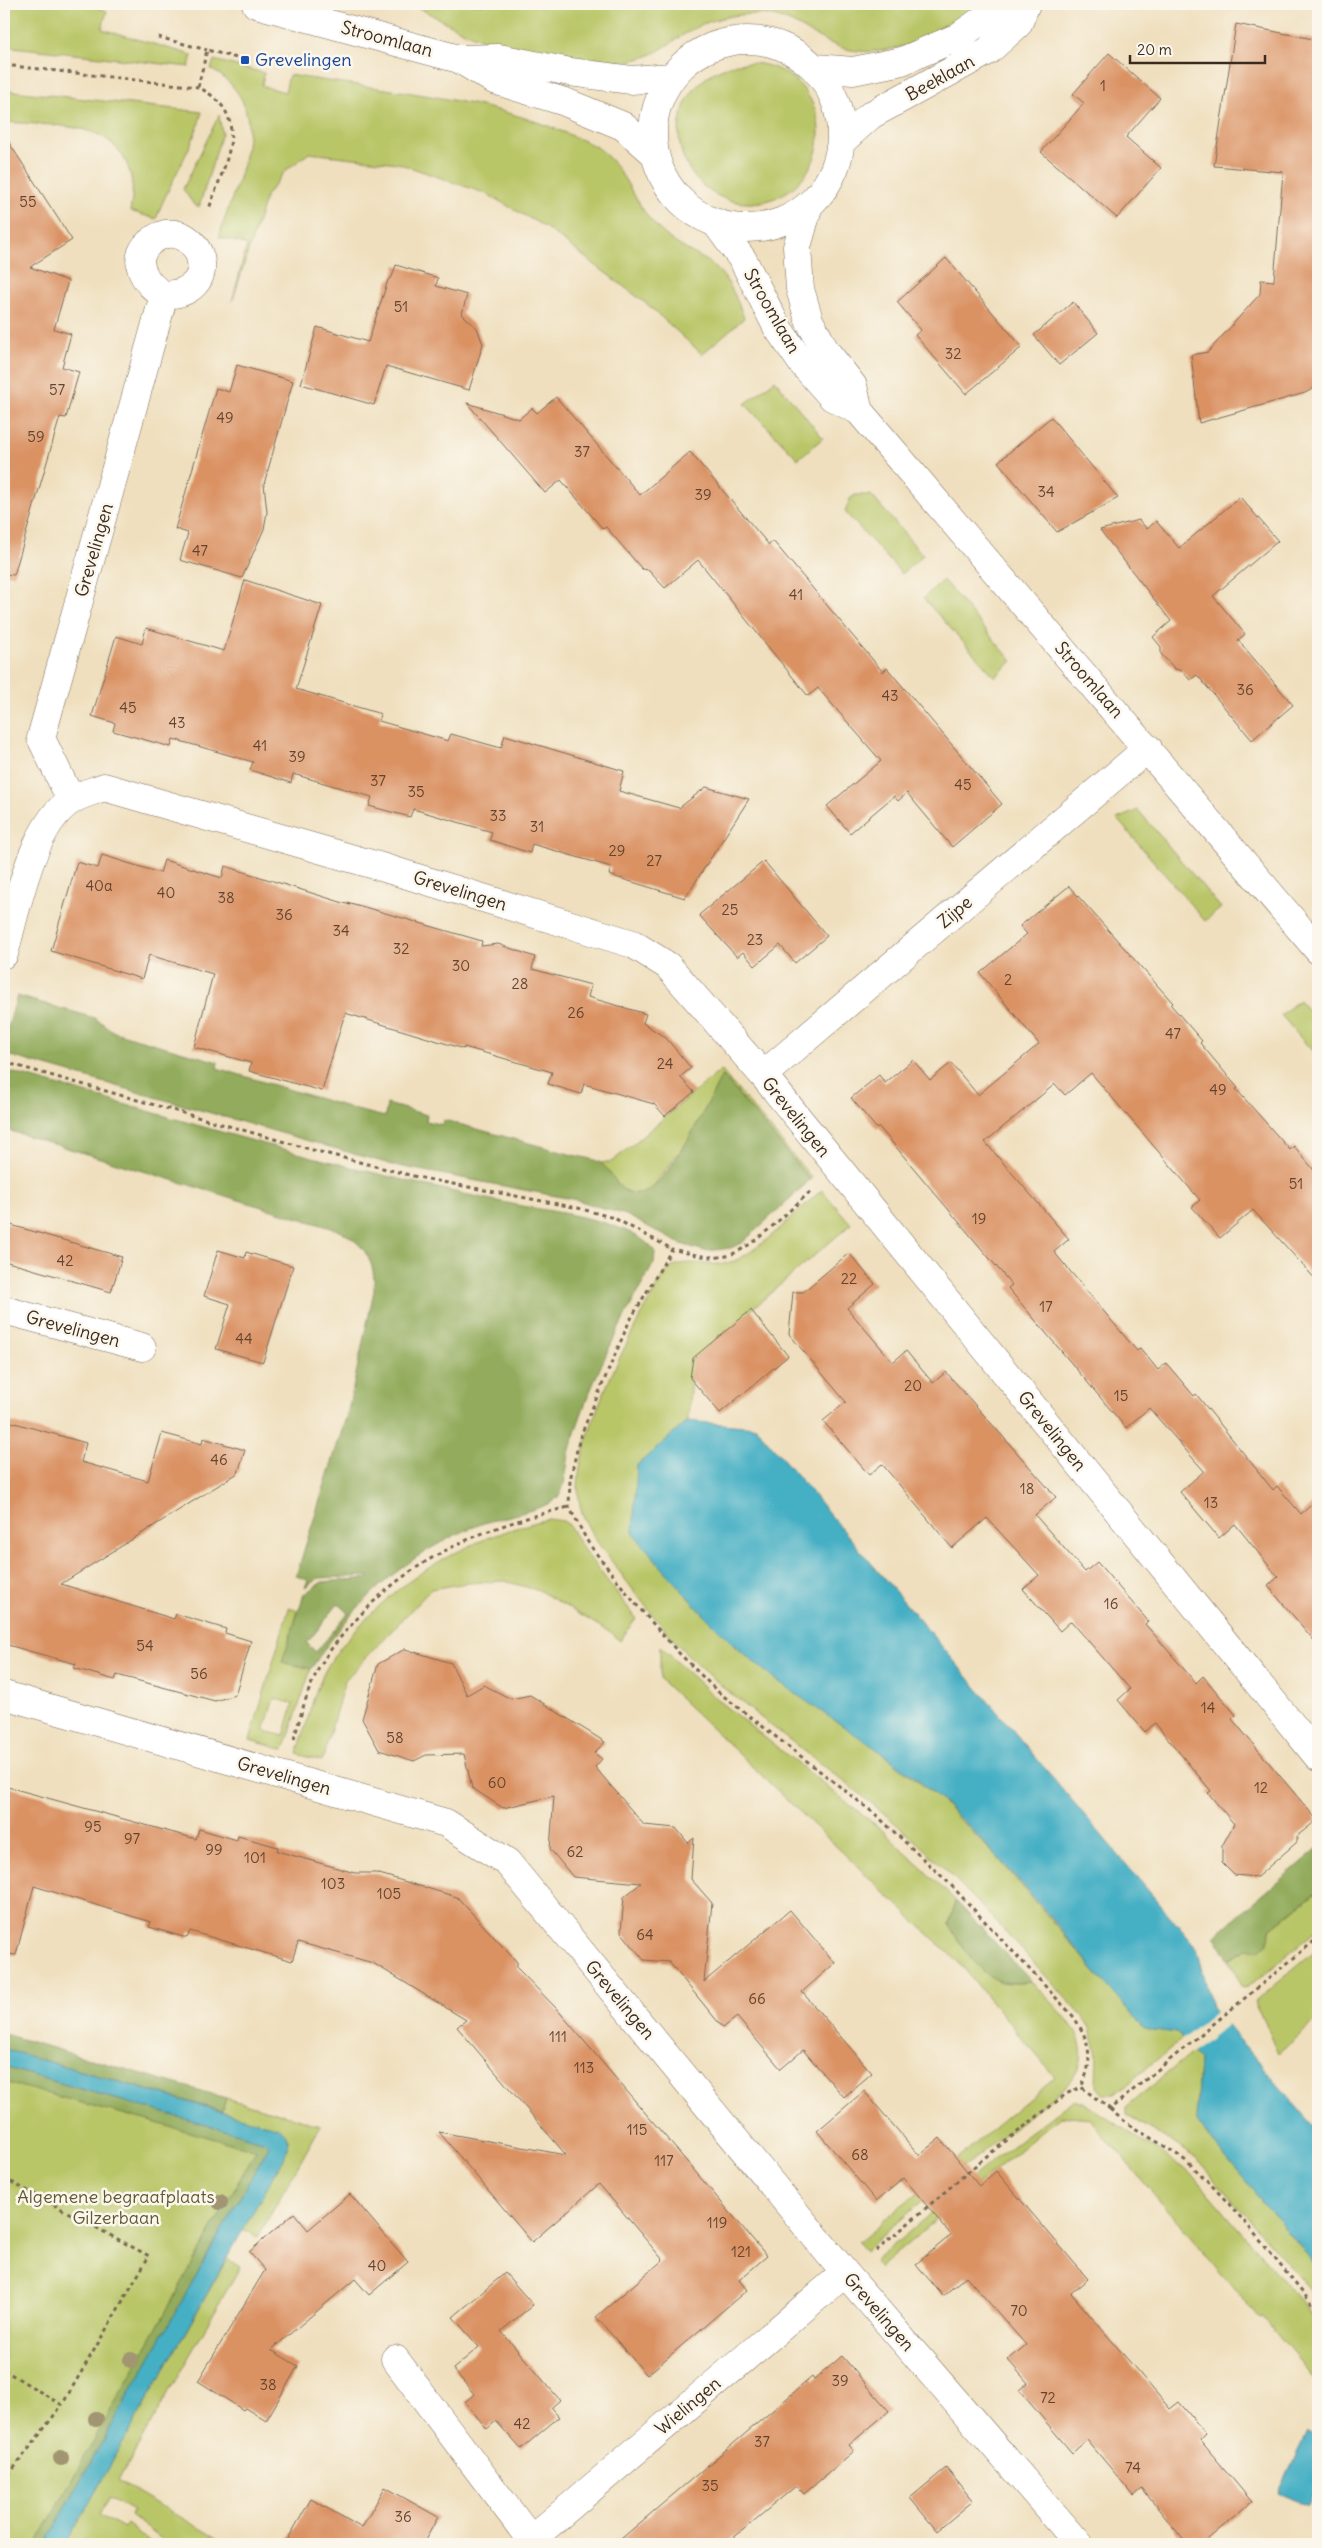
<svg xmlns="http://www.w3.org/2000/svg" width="1322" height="2548" viewBox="0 0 1322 2548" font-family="Delius,sans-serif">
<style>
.green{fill:#b9c668;stroke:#7a7843;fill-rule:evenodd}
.forest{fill:#92ab5c;stroke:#666a3d;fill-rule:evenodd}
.water{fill:#45afc4;stroke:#406c71}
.pier{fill:#efdfbe}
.building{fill:#da9264}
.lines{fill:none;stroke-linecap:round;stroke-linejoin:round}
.minor-casing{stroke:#7a6956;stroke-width:29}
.path{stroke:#7a6956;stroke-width:3;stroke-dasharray:4 4;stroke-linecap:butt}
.minor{stroke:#fff;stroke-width:28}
.tree{fill:#a19572}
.transit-dot{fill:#1a4fb4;stroke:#fbf7ec;stroke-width:2}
.labels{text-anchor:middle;stroke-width:5;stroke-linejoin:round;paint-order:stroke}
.number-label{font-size:15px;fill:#634430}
.street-label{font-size:18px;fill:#3b2a1e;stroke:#fbf7ec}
.transit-label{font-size:18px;fill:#164399;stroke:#fbf7ec;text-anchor:start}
.park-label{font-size:18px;fill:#615934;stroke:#fbf7ec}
</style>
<rect width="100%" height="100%" fill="#fbf7ec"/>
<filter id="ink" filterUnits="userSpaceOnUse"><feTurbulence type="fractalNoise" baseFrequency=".02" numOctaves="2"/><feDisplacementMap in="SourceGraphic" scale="10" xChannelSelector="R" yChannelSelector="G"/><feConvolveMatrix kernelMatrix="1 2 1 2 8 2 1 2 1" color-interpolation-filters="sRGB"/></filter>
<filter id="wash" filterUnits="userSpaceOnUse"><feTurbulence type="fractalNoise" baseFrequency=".0096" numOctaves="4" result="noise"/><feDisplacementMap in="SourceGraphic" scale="20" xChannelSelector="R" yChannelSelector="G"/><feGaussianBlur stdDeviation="1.12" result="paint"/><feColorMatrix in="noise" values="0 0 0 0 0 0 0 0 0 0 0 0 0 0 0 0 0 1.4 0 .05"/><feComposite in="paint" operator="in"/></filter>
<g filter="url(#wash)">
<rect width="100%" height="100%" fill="#efdfbe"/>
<path class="green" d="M4 4H88L107 11 102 29 192 55 189 67 4 46Z
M411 4H979C946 35 882 64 837 46 808 35 790 15 757 14 733 14 708 19 688 32 674 40 661 51 645 57 610 70 521 54 485 41 459 31 435 16 411 4Z
M214 60 264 73 262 86 285 92 289 75C381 90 485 97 570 135 581 140 594 144 603 152 628 174 636 209 661 231 673 243 687 250 702 258 726 271 735 294 744 318L702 354 648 305 545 227 487 194 398 163 309 153 285 171 266 196 232 302 247 245 219 237C235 179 280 109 211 69Z
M679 133a70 70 0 1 1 140 0a70 70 0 1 1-140 0Z
M4 90 202 112C193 149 169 182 156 219L130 211C138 178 126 144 92 132 69 124 29 124 4 122Z
M219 115 222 133 199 207 194 205 183 189Z
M775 380 823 438 798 459 745 404Z
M855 495H871L923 555 902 574 845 512 850 499Z
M943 580 1012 661 995 677 923 598Z
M1138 810 1221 908 1205 921 1117 819Z
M1299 1000 1318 1022V1058L1281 1015Z
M721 1070 812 1178 810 1180 723 1076 687 1142 652 1188 641 1193H631L620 1189 601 1163 613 1161Z
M822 1190 851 1224 751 1310 691 1374 688 1421 637 1465 687 1597 738 1649 766 1672 863 1738 934 1794 997 1857 1144 2028 1177 2033 1182 2039 1115 2094H1103L1096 2086 1097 2054 1090 2028 1083 2017C1027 1956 972 1892 911 1837 842 1774 762 1725 694 1661 666 1634 642 1602 619 1571 602 1548 583 1528 579 1499 570 1443 636 1323 665 1273 683 1253 710 1271 734 1261 762 1249 798 1210 822 1190Z
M548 1519 563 1521 569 1525 583 1549 636 1618 620 1641 611 1633 540 1591 505 1581 467 1583 431 1589 345 1680 322 1761 297 1754C306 1728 312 1696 325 1671 336 1650 353 1632 370 1615 420 1565 479 1536 548 1519Z
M289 1608 298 1611 283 1662 311 1669 284 1750 250 1740ZM274 1698 293 1704 284 1736 264 1731Z
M660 1646 721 1703 882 1830 956 1901 949 1924C959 1944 977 1969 997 1980 1005 1985 1023 1983 1032 1982 1059 2012 1107 2045 1065 2087L937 2188 865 2251 858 2242 1055 2077 959 1963 660 1679Z
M1318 1890V1929L1248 1987 1243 1988 1229 1960 1247 1949 1269 1942 1270 1929Z
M1318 1949V2019L1278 2054 1255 2002Z
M1193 2052 1199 2059 1196 2122 1318 2267V2300L1204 2167 1186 2151 1126 2114V2107Z
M4 2058 282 2140 56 2544H4Z
M226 2098 321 2125 258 2237 243 2229 288 2150 222 2111Z
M1073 2100 1084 2103 1184 2168 1197 2180 1318 2322V2383L1263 2318 1260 2319 1090 2119 1060 2116 879 2268 874 2262 986 2166Z
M227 2259 240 2267 118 2481 227 2544H168L131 2516 133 2511 109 2498 99 2514 124 2528 127 2524 153 2544H94L84 2539 81 2544H66Z"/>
<path class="forest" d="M17 996 95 1018 114 1032 218 1062 217 1068 364 1112 385 1117 387 1104 427 1115 426 1121 443 1125 444 1120C486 1131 527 1143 569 1154 578 1157 595 1158 602 1164 616 1175 618 1198 642 1193 668 1187 710 1100 722 1075L810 1180 743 1242 731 1248 705 1251 681 1244 626 1215 577 1200 393 1165 4 1054V1041Z
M4 1070C176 1118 347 1172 522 1206 556 1212 636 1222 655 1252L654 1263C621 1322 590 1381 571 1446 567 1459 566 1489 558 1497 546 1510 500 1517 481 1524 406 1553 353 1603 311 1669L282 1662 304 1594 322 1582 370 1578 369 1576 319 1578 305 1587 308 1580 296 1576 348 1411 374 1291C376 1261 364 1243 338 1230L4 1129ZM338 1604 348 1613 316 1652 307 1643Z
M1318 1848V1890L1270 1929 1269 1942 1259 1951 1247 1949 1229 1960 1215 1935Z
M956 1901 1032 1982C1022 1983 1006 1984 997 1980 979 1973 957 1940 949 1924Z
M4 2034 226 2098 222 2111 4 2049Z
M4 2067 266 2142 269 2146 45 2544H36L256 2150 4 2082Z"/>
<path class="water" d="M688 1421 756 1427 1197 1948 1212 2007 1318 2132V2267L1196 2122 1199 2059 1177 2033 1144 2029C1076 1950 1012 1864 934 1794 883 1748 821 1715 766 1672 715 1632 674 1582 633 1533L637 1465Z
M4 2049 279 2128C287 2134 290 2140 288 2150L66 2544H45L269 2146 266 2142 4 2067Z
M1307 2432 1318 2437V2483L1308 2506 1278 2493Z"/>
<path class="pier" d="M1218 2010 1229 2023 1191 2054 1180 2041Z"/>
<g id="blocks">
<path class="building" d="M1236 24 1318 40V386L1305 393 1199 423 1191 355 1208 352 1260 294 1261 280 1274 281 1283 172 1214 166Z
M1109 53 1160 98 1126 137 1161 168 1117 218 1041 152 1084 103 1073 94Z
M4 135 72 240 30 267 68 281 54 329 71 334 62 367 79 372 66 418 60 417 14 575 4 574Z
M946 258 1022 347 966 394 915 335 921 330 897 302Z
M396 265 438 278 436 286 467 295 462 314 477 328 483 344 469 390 386 366 374 405 301 384 317 327 368 342 388 280 392 277Z
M1073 302 1098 333 1059 365 1034 335Z
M237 365 293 381 264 484 267 512 264 529 242 578 180 560 188 533 175 529 216 388 229 392Z
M556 397 640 495 690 452 769 545 773 541 883 672 887 668 1002 804 952 847 907 793 898 801 894 796 850 833 827 806 881 761 818 688 808 696 698 560 665 588 648 570 642 569 606 527 603 529 561 480 545 493 467 403 519 419 532 408 537 413Z
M1051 417 1118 498 1057 532 998 462Z
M1240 497 1278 541 1213 596 1245 634 1238 640 1293 705 1252 740 1197 675 1190 680 1182 671 1175 669 1161 654V647L1153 637 1171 621 1100 530 1139 520 1147 529 1156 521 1179 548Z
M245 580 322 605 296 689 381 714 379 721 448 741 451 734 501 748 505 735 624 771 619 791 679 808 706 787 749 799 685 898 609 875 611 867 532 844 530 853 490 840 492 832 413 809 410 817 369 806 372 797 293 774 291 783 250 770 253 762 208 749 173 739 171 747 113 731 115 723 92 716 116 636 142 644 146 628 224 651Z
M102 855 160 873 164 860 222 878 225 866 350 905 347 902 482 941 481 946 498 944 535 957 532 969 591 985 588 997 646 1014 643 1023 666 1038 691 1068 680 1077 694 1092 665 1116 654 1104 584 1084 581 1094 548 1084 552 1072 464 1047V1049L345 1013 322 1091 249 1071 251 1063 194 1047 213 974 149 955 142 979 51 951 77 862 98 868Z
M764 861 827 936 795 963 780 945 755 966 743 952 737 957 699 915Z
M1069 886 1173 1003 1171 1005 1202 1041 1200 1043 1238 1088 1236 1089 1290 1150 1294 1146 1318 1175V1282L1253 1210 1220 1238 1192 1207 1200 1200 1091 1073 1065 1095 1055 1084 985 1142 1069 1239 1054 1252 1137 1351 1140 1348 1158 1370 1166 1363 1194 1396 1196 1394 1273 1490 1277 1486 1301 1514 1318 1499V1645L1268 1586 1278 1577 1235 1524 1219 1538 1180 1492 1204 1471 1149 1408 1126 1428 1008 1288 1012 1285 879 1127 877 1129 851 1098 879 1075 885 1083 913 1060 930 1080 951 1063 978 1095 1039 1044 980 973 1027 934 1020 926Z
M4 1223 122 1257 111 1292 4 1261Z
M218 1250 245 1258 246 1252 293 1266 263 1362 216 1349 230 1304 204 1296Z
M849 1253 875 1284 847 1308 893 1362 906 1351 933 1383 946 1372 1056 1497 1035 1515 1085 1572 1097 1562 1148 1621 1145 1624 1196 1683 1203 1676 1236 1715 1232 1719 1317 1820 1297 1836V1842L1257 1877 1234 1875 1222 1863V1846L1234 1824 1208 1793 1211 1791 1155 1723 1145 1732 1118 1700 1130 1689 1071 1621 1060 1631 1023 1589 1039 1575 987 1518 952 1548 882 1464 869 1475 823 1421 846 1402 789 1334 793 1292H803Z
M751 1310 788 1356 720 1413 690 1378 693 1358Z
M4 1420 86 1443 81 1462 148 1481 162 1433 202 1444 203 1438 245 1450 238 1473 61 1584 174 1619 176 1614 226 1629 225 1633 251 1641 235 1695 215 1701 117 1675 115 1680 74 1668 76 1664 4 1644Z
M405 1649 451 1663 467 1695 484 1685 511 1699 530 1695 605 1742 594 1753 602 1759 595 1767 644 1825 676 1828 688 1843 694 1838 691 1879 712 1903 704 1982 790 1910 835 1963 802 1992 872 2073 844 2097 803 2050 781 2069 737 2017 723 2028 669 1962 644 1960 621 1932 624 1897 641 1883 573 1877 550 1849 554 1796 503 1808 472 1788 464 1754 426 1755 414 1761 379 1750 362 1719 378 1664Z
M4 1786 196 1839 199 1829 237 1840 238 1836 278 1847 277 1851 355 1873H376L457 1897 517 1962V1968L556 2008 767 2256 739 2280 747 2290 647 2375 596 2317 663 2260 599 2184 532 2242 439 2132 566 2155 457 2027 466 2020 373 1963 298 1942 292 1961 190 1931 187 1938 149 1927 151 1922 34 1886 16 1955 4 1954Z
M864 2091 919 2155 940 2138 979 2186 996 2171 1088 2279 1071 2293 1170 2409 1179 2402 1206 2434 1200 2440 1252 2502 1202 2544H1187L1142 2489 1134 2496 1087 2440 1072 2453 1019 2390 1028 2383 1008 2360 1026 2345 966 2276 943 2296 916 2264 951 2235 904 2178 876 2201 817 2131Z
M350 2194 408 2262 369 2295 355 2279 271 2350 298 2366 266 2421 245 2408 243 2410 198 2381 265 2270 249 2252 294 2213 308 2230Z
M505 2273 533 2305 501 2331 560 2400 551 2408 559 2417 521 2449 496 2421 487 2429 465 2402 474 2394 453 2369 479 2347 453 2317Z
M842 2356 889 2411 849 2445 854 2451 804 2494 796 2486 726 2544H615L812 2377 814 2380Z
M946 2468 973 2501 937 2531 910 2498Z
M385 2487 438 2517 423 2544H285L311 2499 362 2528Z"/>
</g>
</g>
<g filter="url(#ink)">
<use href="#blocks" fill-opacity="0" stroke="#7a6956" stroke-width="1"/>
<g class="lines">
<g class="minor-casing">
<path id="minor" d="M256 4 459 59 499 58 570 72 631 80 671 77
M653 134a94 94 0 1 1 188 0a94 94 0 1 1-188 0Z
M459 59 494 80 565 102 623 126 654 153
M816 68 853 71 902 61 958 37 999 8 1013 4
M842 141 871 115 988 51 1018 24 1026 4
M808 208 797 247 800 289 809 320 825 350 853 386 859 411
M715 222 743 260 777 327 802 363 832 397 859 411 1318 950
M71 800 41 738 164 295C234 292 192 206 149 243 129 261 147 286 164 295
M4 954C16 911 32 823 72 800 81 794 94 791 104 787L378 866 633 944 668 966 763 1075 1318 1757
M763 1075 1148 748
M4 1310 142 1347
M4 1695 446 1823 507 1862 845 2273 1079 2544
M395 2359 531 2540
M526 2544 845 2273"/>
</g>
<path class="path" d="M158 37 207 50
M4 65 198 87C255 116 224 163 209 209
M198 87 207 50 248 61
M4 1062 313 1150 417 1177 578 1208 614 1218 672 1249
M810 1192C789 1210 747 1255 721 1257 704 1258 688 1253 672 1249L629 1322 580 1437 570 1480 569 1507 589 1544 634 1602 679 1653 717 1691 875 1814 950 1884 1073 2016C1089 2039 1095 2060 1081 2087
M294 1739C300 1718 306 1694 316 1674 325 1655 340 1637 354 1622 411 1557 486 1526 569 1507
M1110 2109C1134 2132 1167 2144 1192 2166 1238 2209 1277 2263 1318 2311
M4 2178 149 2256 62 2405
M876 2251 983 2159 1066 2094 1081 2087 1110 2109 1318 1938
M4 2370 62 2405 4 2481"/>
<use href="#minor" class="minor"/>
</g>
<g class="tree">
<circle cx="220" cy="2202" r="8"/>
<circle cx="131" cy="2360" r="8"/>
<circle cx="96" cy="2419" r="8"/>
<circle cx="61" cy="2458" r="8"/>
</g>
</g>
<rect class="transit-dot" x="240" y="55" width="10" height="10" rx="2.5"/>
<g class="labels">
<g class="number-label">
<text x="1103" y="91">1</text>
<text x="28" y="207">55</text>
<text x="401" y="312">51</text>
<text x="953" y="359">32</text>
<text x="57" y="395">57</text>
<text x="225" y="423">49</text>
<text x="36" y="442">59</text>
<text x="582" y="457">37</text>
<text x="1046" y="497">34</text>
<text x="703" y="500">39</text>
<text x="200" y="556">47</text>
<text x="796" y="600">41</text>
<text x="1245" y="695">36</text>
<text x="890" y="701">43</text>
<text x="128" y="713">45</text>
<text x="177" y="728">43</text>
<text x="260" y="751">41</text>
<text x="297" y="762">39</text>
<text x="378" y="786">37</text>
<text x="963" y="790">45</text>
<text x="416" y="797">35</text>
<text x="498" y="821">33</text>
<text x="537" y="832">31</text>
<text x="617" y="856">29</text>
<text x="654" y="866">27</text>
<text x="99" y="891">40a</text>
<text x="166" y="898">40</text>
<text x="226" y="903">38</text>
<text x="730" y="915">25</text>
<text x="284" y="920">36</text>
<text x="341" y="936">34</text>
<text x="755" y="945">23</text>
<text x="401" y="954">32</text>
<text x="461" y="971">30</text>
<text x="1008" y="985">2</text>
<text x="520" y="989">28</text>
<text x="576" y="1018">26</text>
<text x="1173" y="1039">47</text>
<text x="665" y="1069">24</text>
<text x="1218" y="1095">49</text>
<text x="1296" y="1189">51</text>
<text x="979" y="1224">19</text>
<text x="65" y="1266">42</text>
<text x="849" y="1284">22</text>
<text x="1046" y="1312">17</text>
<text x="244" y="1344">44</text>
<text x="913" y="1391">20</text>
<text x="1121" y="1401">15</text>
<text x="219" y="1465">46</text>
<text x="1027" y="1494">18</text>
<text x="1211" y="1508">13</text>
<text x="1111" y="1609">16</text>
<text x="145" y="1651">54</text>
<text x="199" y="1679">56</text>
<text x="1208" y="1713">14</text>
<text x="395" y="1743">58</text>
<text x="497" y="1788">60</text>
<text x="1261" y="1793">12</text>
<text x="93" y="1832">95</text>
<text x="132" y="1844">97</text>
<text x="214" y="1855">99</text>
<text x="575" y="1857">62</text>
<text x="255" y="1863">101</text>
<text x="333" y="1889">103</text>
<text x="389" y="1899">105</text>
<text x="645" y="1940">64</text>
<text x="757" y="2004">66</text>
<text x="558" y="2042">111</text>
<text x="584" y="2073">113</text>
<text x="637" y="2135">115</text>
<text x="860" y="2160">68</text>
<text x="664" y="2166">117</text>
<text x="717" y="2228">119</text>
<text x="741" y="2257">121</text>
<text x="377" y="2271">40</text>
<text x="1019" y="2316">70</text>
<text x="840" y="2386">39</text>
<text x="268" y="2390">38</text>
<text x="1048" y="2403">72</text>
<text x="522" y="2429">42</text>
<text x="762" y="2447">37</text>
<text x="1133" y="2473">74</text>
<text x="710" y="2491">35</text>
<text x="403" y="2522">36</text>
</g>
<g class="street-label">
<text transform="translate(387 39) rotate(15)" y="6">Stroomlaan</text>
<text transform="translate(940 78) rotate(-29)" y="6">Beeklaan</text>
<text transform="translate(772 311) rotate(60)" y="6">Stroomlaan</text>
<text transform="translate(94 550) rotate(-74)" y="6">Grevelingen</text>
<text transform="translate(1089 680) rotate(49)" y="6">Stroomlaan</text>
<text transform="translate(460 891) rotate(17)" y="6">Grevelingen</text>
<text transform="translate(955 912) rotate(-40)" y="6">Zijpe</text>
<text transform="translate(796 1117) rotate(51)" y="6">Grevelingen</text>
<text transform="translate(73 1329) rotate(15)" y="6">Grevelingen</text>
<text transform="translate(1052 1431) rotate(51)" y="6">Grevelingen</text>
<text transform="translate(284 1776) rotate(16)" y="6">Grevelingen</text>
<text transform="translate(620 2000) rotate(50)" y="6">Grevelingen</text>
<text transform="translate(879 2312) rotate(49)" y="6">Grevelingen</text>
<text transform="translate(688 2406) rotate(-40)" y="6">Wielingen</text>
</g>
<g class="transit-label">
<text x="255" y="66">Grevelingen</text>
</g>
<g class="park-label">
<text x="116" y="2203">Algemene begraafplaats<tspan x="116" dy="21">Gilzerbaan</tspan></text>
</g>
</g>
<rect width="1322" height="2548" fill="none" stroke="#fbf7ec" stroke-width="20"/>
<path d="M1130 55v8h135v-8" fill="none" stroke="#3b2a1e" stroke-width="2.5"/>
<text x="1137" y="55" font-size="15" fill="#3b2a1e" stroke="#fbf7ec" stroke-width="4" paint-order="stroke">20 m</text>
</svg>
